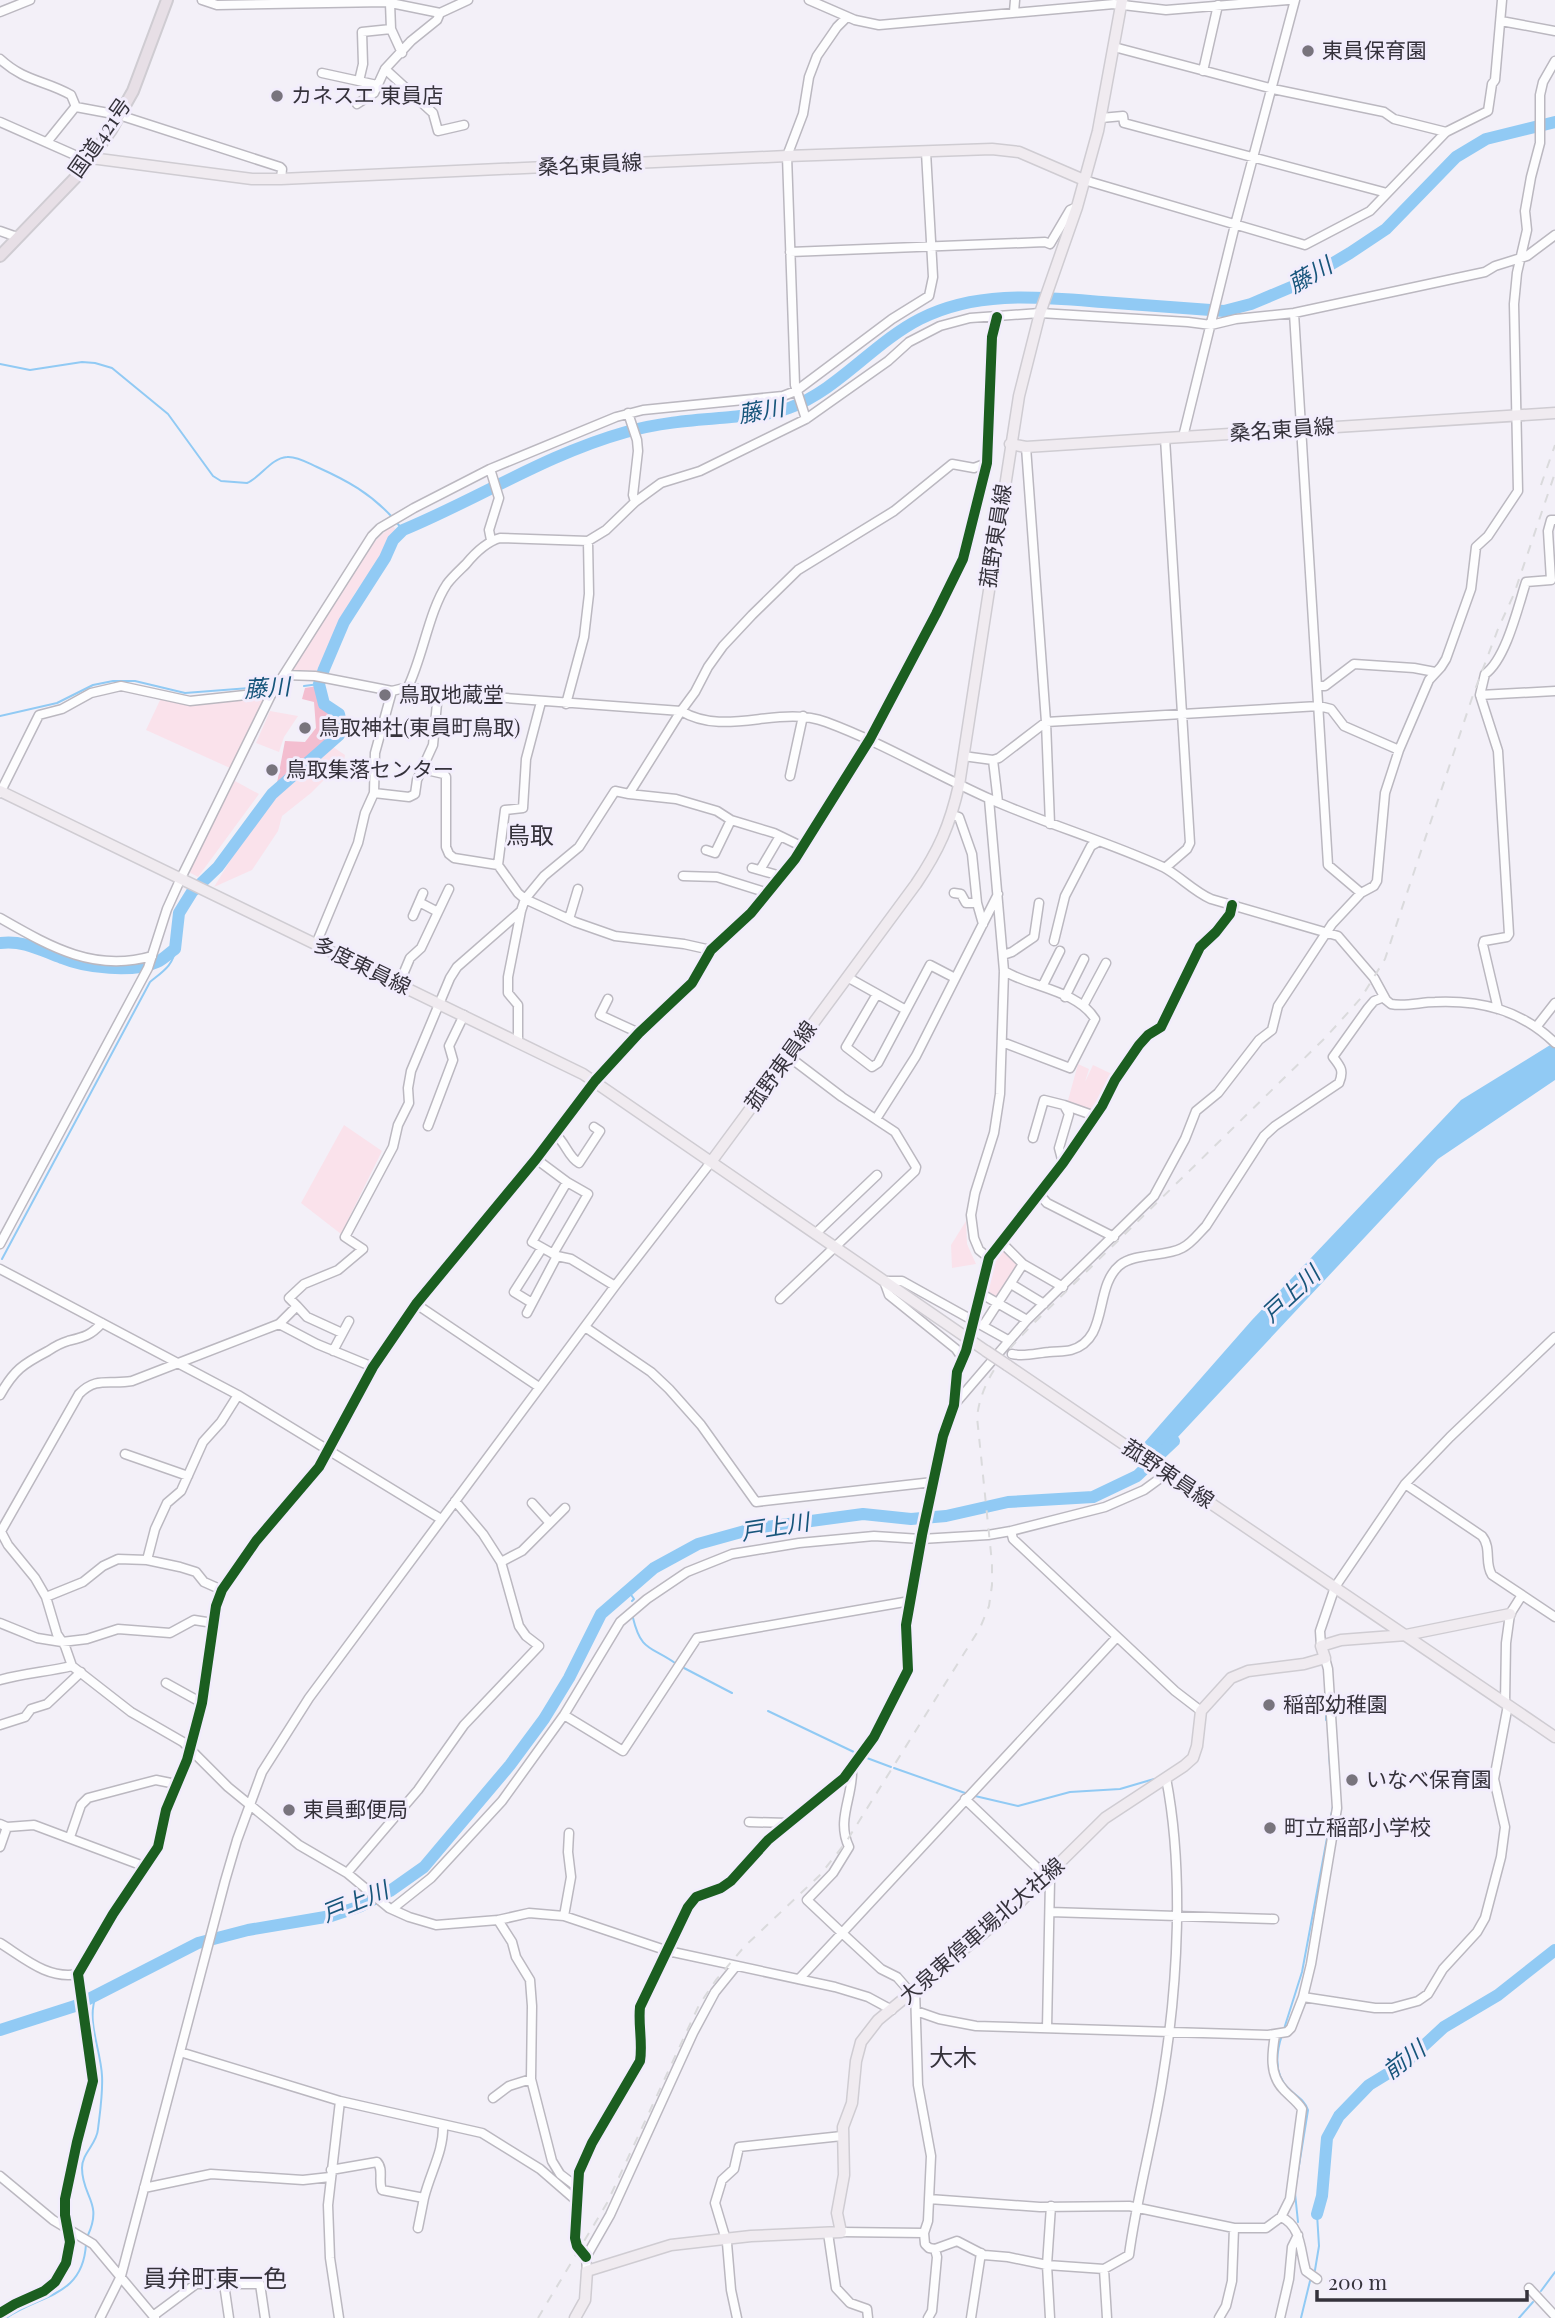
<svg xmlns="http://www.w3.org/2000/svg" width="1555" height="2318" viewBox="0 0 1555 2318" font-family="'Playfair Display','Noto Sans JP',serif">
<style>
.green{fill:#fae2eb}
.forest{fill:#f3bed0}
.water{fill:#91caf4}
.lines{fill:none;stroke-linecap:round;stroke-linejoin:round}
.stream{stroke:#91caf4;stroke-width:2}
.river{stroke:#91caf4;stroke-width:12}
.minor-casing{stroke:#bbb8c0;stroke-width:11}
.major-casing{stroke:#cfccd2;stroke-width:13}
.highway-casing{stroke:#cfccd2;stroke-width:14}
.minor{stroke:#fdfdfe;stroke-width:8}
.major{stroke:#f0ebf0;stroke-width:10}
.highway{stroke:#e7dfe6;stroke-width:10}
.rail{stroke:#dadadc;stroke-width:2;stroke-dasharray:9 9;stroke-linecap:butt}
.major-bridge-casing{stroke:#cfccd2;stroke-width:13;stroke-linecap:butt}
.major-bridge{stroke:#f0ebf0;stroke-width:10}
.cycleway-casing{stroke:#f2edfc;stroke-width:15}
.cycleway{stroke:#1b5e20;stroke-width:10}
.poi-dot{fill:#78747d;stroke:#f2edfc;stroke-width:2.5}
.labels{text-anchor:middle;stroke-width:6;stroke-linejoin:round;paint-order:stroke}
.poi-label{font-size:21px;fill:#35323b;stroke:#f2edfc;text-anchor:start}
.street-label{font-size:21px;fill:#35323b;stroke:#f2edfc}
.water-label{font-size:23px;font-style:italic;fill:#17557b;stroke:#f2edfc}
.quarter-label{font-size:24px;fill:#35323b;stroke:#f2edfc}
</style>
<rect width="100%" height="100%" fill="#f3f0f8"/>
<path class="green" d="M393 526 397 531 391 536 381 556 355 593 336 628 319 671 292 670C313 636 363 542 393 526Z
M266 697 230 768 146 730 161 698C194 710 232 701 266 697Z
M270 711 298 716 284 737 279 752 256 743Z
M330 745 345 755 342 776 327 777 311 793 282 816 278 831 252 870 214 887 268 799Z
M235 781 259 794 198 877 185 870Z
M1078 1064 1089 1069 1085 1082 1093 1065 1114 1075 1091 1112 1067 1104Z
M344 1125 382 1151 341 1234 301 1203Z
M966 1221 967 1244 976 1264 952 1268 951 1245Z
M1001 1249 1018 1265 997 1297 985 1290 991 1264Z"/>
<path class="forest" d="M317 686 324 708 341 730 277 783 285 741 305 742 316 728 314 702 302 699 305 688Z"/>
<path class="water" d="M1555 1042V1080L1438 1159 1162 1454 1144 1443 1252 1320 1461 1100Z"/>
<g class="lines">
<path class="stream" d="M0 364 30 370 82 362 95 363 112 368 168 414 213 476 221 481 247 483C261 477 271 458 287 457 297 456 308 463 317 467 348 481 370 493 393 518
M397 523 403 530
M304 686 319 684
M0 716 57 703 93 685 113 681H135L185 693 274 686
M2 1259 150 982C162 972 174 965 175 949
M627 1589 634 1599 632 1601
M633 1618C641 1651 650 1646 675 1663
M684 1668 732 1693
M1326 1694V1720
M768 1711 856 1753
M1329 1753 1330 1766
M867 1758 891 1767
M894 1768 965 1793
M975 1796 1018 1806 1070 1792 1120 1789 1154 1779
M1284 2029 1302 1972 1333 1806
M1282 2035C1276 2053 1274 2075 1289 2089 1296 2096 1305 2100 1308 2110L1296 2184
M1295 2193 1298 2222
M88 2235C103 2202 82 2197 82 2168 82 2153 97 2144 98 2129 100 2112 103 2093 102 2076 101 2050 86 2021 96 1996
M1315 2270 1319 2246 1317 2214
M1541 2291 1555 2272
M6 2318C41 2294 83 2297 86 2244
M1301 2318 1310 2281
M1519 2318 1533 2302"/>
<path class="river" d="M0 943C24 940 40 950 62 958 86 968 133 973 157 962 164 959 169 953 175 949L179 913 192 892 218 867 272 794 339 735 342 728 339 714 324 704 319 684 324 669 344 622 385 558 393 540 403 530C478 499 547 454 626 432 661 422 696 420 731 417 750 415 771 415 789 408 838 390 873 343 920 319 977 290 1040 297 1102 302 1142 305 1183 308 1224 311L1251 304 1296 285 1350 253 1386 229 1456 157 1486 139 1555 122
M0 2030 75 2006 198 1943 248 1930 331 1916 361 1906 390 1891 424 1867 510 1765 544 1719 569 1678 601 1614 654 1568 698 1544 752 1529 863 1514 911 1519 946 1516 1008 1502 1093 1497 1137 1476 1174 1441
M1317 2214 1322 2196 1327 2138 1339 2116 1369 2085 1405 2063 1444 2027 1498 1995 1555 1950"/>
<g class="minor-casing">
<path id="minor" d="M202 0 217 5 386 2 440 13 468 0
M809 0 855 20 879 25 1114 4 1166 10 1288 0
M390 3 391 29 402 53
M0 12 30 0
M1014 12 1015 0
M1501 21 1555 31
M1114 47 1273 89 1384 112 1394 119 1446 132
M0 59C25 82 45 80 71 95L76 107 119 115 280 167 282 169 281 179
M385 69 433 113 438 131 464 125
M1203 71 1218 5
M322 73 377 85
M359 81 363 64 362 32 391 29
M357 104 374 93 385 69 411 41 437 20 440 13
M1101 118 1123 116 1124 123 1387 193
M0 122 77 156 91 158
M47 142 76 106
M1084 180 1305 245 1370 211 1446 132 1488 111 1492 84 1495 80 1502 0
M0 231 17 237
M790 252 1045 242 1050 244 1070 210 1077 207
M1294 313 1328 865 1361 893
M628 413 637 440 638 451 633 495 635 502
M806 419 795 385 787 156 803 114 809 77 817 56 837 27 847 17
M1183 437 1235 225 1295 0
M1026 447 1046 722 1050 824
M491 540 489 530 499 498 491 472
M284 675 315 676 392 691 408 687 438 693 681 711C726 738 779 704 826 722 883 743 934 774 990 799 1046 824 1106 841 1163 867 1180 876 1193 891 1211 899L1338 936 1374 978 1386 1000 1391 1004C1405 1007 1421 1002 1435 1002 1481 1000 1521 1010 1555 1043
M1318 686H1325L1354 664 1414 668 1435 672
M408 687C423 656 429 611 447 584 452 577 460 570 466 564 475 553 486 542 500 538L588 541 606 530 635 502 661 483 700 471 806 419 888 361 909 342 940 326 970 318 1040 313 1188 322 1211 325 1236 319 1294 313 1485 272 1495 266 1527 256 1555 235
M1480 695 1555 691
M566 704 584 637 589 594 588 541
M963 756 993 760 998 802
M993 760 999 758 1046 722 1319 706 1331 709 1344 726 1399 750
M422 769 444 774 446 777V847L449 854 454 858 498 865 518 893 525 899 575 922 615 936 684 944 711 950
M790 776 803 716
M0 793 39 715 62 709 91 693 121 686 190 701 264 693 271 695
M374 793 409 797 415 794 417 780 433 745 438 693
M629 794 676 799 717 811 731 820 774 833 803 847
M952 815 959 817 972 854 977 903 983 924
M706 850 715 853 731 820
M498 865 505 810 523 808 526 759 541 702
M752 868 781 876
M1165 868 1187 849 1190 843 1165 438
M760 870 780 836
M683 876 717 877 768 893
M954 893 961 894 966 903H977
M419 902 438 912
M413 916 423 893
M0 918C49 946 94 973 152 956
M569 919 578 889
M1054 941 1065 896 1091 846 1098 842
M316 944 358 843 365 813 374 793 375 753 392 691
M1003 955 1012 952 1034 937 1039 903
M847 977 906 1010
M399 984 410 958 421 948 449 889
M1043 985 1060 951
M877 994 846 1047 872 1067 878 1063 930 965 955 978
M1065 997 1084 959
M608 999 600 1015 639 1033
M1083 1006 1106 963
M1498 1009 1483 945 1484 941 1507 937 1509 934 1498 751 1480 695 1485 674C1506 659 1518 607 1526 582L1551 580 1548 531 1551 520H1555
M1537 1026 1555 1003
M518 1041V1005L508 993V977L521 911 525 899 544 876 579 847 615 791 629 794 681 711 695 692 708 667 723 646 752 615 798 570 894 511 952 464 974 468 987 463
M1002 1042 1070 1068 1095 1019C1077 990 1030 987 1004 971
M1064 1105 1095 1116
M876 1119 916 1056 998 894
M428 1126 453 1060 449 1046 464 1015
M555 1134C566 1143 568 1157 579 1163L600 1131 594 1127
M1033 1138 1044 1100 1064 1105 1069 1114 1059 1148 1063 1163
M536 1159 567 1182 532 1242 557 1256 571 1259 615 1286
M1039 1194 1047 1203 1114 1237
M815 1234 877 1175
M1001 1242 1023 1264 1063 1287
M0 1244 148 968 167 909 181 878 271 695 372 536 380 528 414 508 490 469 616 417 643 410 783 396 796 391 892 319 929 296 933 277 926 152
M553 1254 588 1194 567 1182
M989 1258 979 1250 974 1238 971 1215 975 1193 994 1133 1000 1094 1004 971 989 799
M0 1269 238 1395 441 1519
M1011 1284 1044 1304
M980 1293 1027 1320
M780 1299 915 1171 916 1167 895 1132 842 1097 788 1056
M532 1303 514 1292 542 1248
M416 1304 539 1387
M297 1306 307 1317 342 1333
M527 1313 557 1256
M279 1324 317 1344 373 1367
M983 1326 1023 1264
M585 1327 651 1372 669 1389 701 1425 756 1502 933 1482
M972 1328 989 1258 1063 1163 1102 1106 1115 1080 1139 1045 1148 1035 1161 1027 1200 947 1216 932 1230 914 1232 905
M333 1351 349 1321
M1012 1354C1024 1357 1037 1353 1049 1352 1056 1351 1064 1352 1071 1350 1110 1339 1093 1287 1120 1265 1134 1253 1166 1257 1182 1248 1191 1244 1199 1233 1206 1226L1264 1136 1275 1126 1339 1083C1344 1071 1341 1067 1333 1057L1368 1008 1374 1001 1384 997
M963 1359 956 1349 889 1295 884 1281H902L1008 1340
M0 1395C14 1370 23 1364 48 1351 54 1347 61 1343 68 1341 84 1337 90 1336 102 1323
M954 1405 1027 1320 1154 1196 1185 1139 1196 1111 1218 1093 1259 1040 1272 1030 1278 1006 1332 924 1361 893 1374 886 1377 881 1385 793 1399 750 1429 680 1441 667 1446 659 1471 589 1476 547 1488 536 1518 491 1514 304 1517 273 1527 230 1525 211 1531 177 1540 143V95L1543 82 1555 61
M125 1454 188 1476
M1405 1484 1482 1536C1492 1548 1484 1563 1492 1575L1555 1617
M532 1503 550 1523
M0 1530 8 1545 35 1578 46 1597 57 1634 65 1646 72 1666 131 1712 183 1742 228 1787 299 1845 347 1873 389 1908 409 1917 436 1925 498 1920 529 1913 564 1916 668 1951 835 1987 868 1997 892 2010
M1011 1531 1013 1539 1175 1691 1201 1711
M0 1533 79 1394C97 1376 109 1385 132 1381L279 1324 297 1306 289 1298 304 1284 338 1270 363 1249 345 1237 393 1147 398 1125 409 1103 408 1088 411 1071 450 978 457 967 521 911
M147 1560 155 1529 167 1503 181 1491 203 1442 221 1422 238 1395
M501 1562 522 1551 565 1508
M46 1597 83 1582 103 1566 118 1559 147 1560 180 1567 196 1572 204 1582 222 1590
M0 1623 37 1638 62 1642 87 1639 118 1629 170 1633 194 1620 213 1623
M1321 1646 1320 1631 1335 1587 1405 1484 1450 1437 1555 1337
M0 1680C24 1673 47 1672 72 1666
M166 1683 202 1703
M1505 1703 1506 1643 1510 1614 1522 1595
M564 1715 623 1751 697 1638 910 1601
M0 1725 25 1717 31 1709 47 1704 81 1672
M852 1770C853 1797 836 1820 849 1847L833 1873 807 1900 842 1933 1117 1637
M965 1799 1050 1880 1047 2028
M749 1822 788 1823
M0 1824 7 1827 34 1825 146 1867
M70 1837 81 1805 88 1798 156 1780 176 1784
M0 1847 7 1827
M347 1873 418 1790 464 1725 539 1646 526 1636 519 1626 501 1562 483 1534 455 1501
M392 1909 431 1878 502 1801 564 1715 620 1622 647 1599 687 1572 732 1554 799 1543 874 1536 921 1539 988 1535 1011 1531 1105 1507 1144 1490 1166 1474
M1050 1912 1274 1919
M564 1916 571 1877 568 1852 569 1833
M498 1920 512 1942 516 1957 530 1980 532 2006 531 2079 552 2161 560 2174 577 2187
M0 1943C24 1958 48 1980 78 1974
M799 1979 842 1933 881 1969 897 1977 911 1993
M915 1990 918 2085 931 2156 928 2221 924 2233 925 2244 929 2248 935 2249 937 2257 932 2311 928 2318
M1303 1997 1375 2008H1392L1418 2001 1428 1994 1443 1969 1477 1932 1485 1918 1501 1857 1505 1827 1494 1779 1508 1705
M916 2011 939 2019 976 2026 1268 2035 1287 2032 1291 2028 1303 1997 1311 1964 1337 1808 1328 1669 1325 1658
M1275 2035C1272 2053 1269 2074 1283 2089 1289 2096 1297 2101 1302 2109L1290 2199 1281 2217
M180 2052 340 2101 482 2133 540 2169 578 2202
M493 2098 509 2086 531 2079
M331 2170 377 2162C384 2169 378 2181 382 2190L424 2198C430 2173 444 2151 443 2125
M0 2176 53 2220 93 2244 155 2318
M144 2188 211 2174 303 2180 330 2177
M929 2199 1040 2207 1129 2206 1234 2228 1232 2281 1226 2306 1219 2318
M418 2228 424 2198
M1234 2228H1266L1281 2217C1302 2226 1300 2252 1306 2271L1317 2279
M841 2232 924 2233
M828 2233 836 2288 850 2303 867 2309 868 2318
M935 2249 957 2241 984 2255 1008 2257 1047 2265 1104 2269
M586 2257 577 2246 575 2238 579 2172 592 2143 640 2061C643 2043 638 2025 640 2007L688 1907 696 1897 721 1888 731 1881 768 1840 852 1770 874 1737 905 1679 908 1662 906 1625 922 1535 943 1436 954 1405 957 1372 966 1351
M587 2271 586 2257 610 2215 693 2033 715 1992 736 1966
M224 2284 229 2318
M1529 2288 1555 2316
M0 2313 15 2304 44 2291 55 2282 66 2263 70 2242 65 2215V2199L77 2142 93 2081 78 1974 113 1914 158 1847 166 1810 187 1760 202 1703 216 1606 222 1590 256 1541 319 1467 373 1367 416 1304 536 1159 595 1081 639 1033 692 983 711 950 751 913 795 859 870 739 936 614 963 559 987 463 992 337 997 317
M153 2316 196 2284H260L265 2318
M100 2318 121 2276 225 1881 237 1840 262 1772 309 1698 615 1286 711 1162
M339 2318 330 2258 328 2205 340 2101
M737 2318 731 2290 727 2243 715 2203 722 2180 734 2169 739 2147 842 2136
M971 2318 981 2253
M1050 2318 1047 2265 1051 2206
M1107 2318 1104 2269 1129 2255C1137 2195 1154 2136 1163 2076 1178 1984 1184 1870 1166 1778
M1280 2318 1289 2279 1292 2247 1298 2235"/>
</g>
<g class="major-casing">
<path id="major" d="M91 158 252 179H281L787 156 992 149 1019 152 1084 180
M1010 444 1026 447 1555 413
M0 791 583 1074 986 1351
M711 1162 916 884C939 850 950 825 959 785L1019 396 1040 313 1077 207 1098 131 1122 0
M1007 1365 1555 1737
M575 2318 585 2300 587 2271 671 2245 751 2236 841 2232 837 2213 844 2175 843 2127 852 2103 856 2061 861 2042 878 2020 1014 1908 1105 1818 1184 1766 1193 1758 1197 1746 1201 1711 1231 1678 1248 1671 1304 1664 1325 1658 1321 1646 1341 1640 1406 1635 1510 1614"/>
</g>
<g class="highway-casing">
<path id="highway" d="M0 256 77 176 111 130 133 91 167 0"/>
</g>
<use href="#minor" class="minor"/>
<use href="#major" class="major"/>
<use href="#highway" class="highway"/>
<path class="rail" d="M1541 485 1555 445
M538 2318 607 2203 699 2005 716 1980 744 1947 820 1875 846 1842 980 1628 989 1606 992 1585V1563L977 1417C982 1376 1008 1349 1036 1321L1326 1037 1361 998 1385 959 1473 695 1498 629 1514 594 1555 473"/>
<g class="major-bridge-casing">
<path id="major-bridge" d="M986 1351 1007 1365"/>
</g>
<use href="#major-bridge" class="major-bridge"/>
<g class="cycleway-casing">
<path id="cycleway" d="M586 2257 577 2246 575 2238 579 2172 592 2143 640 2061C643 2043 638 2025 640 2007L688 1907 696 1897 721 1888 731 1881 768 1840 844 1778 874 1737 908 1670 906 1625 922 1535 943 1436 954 1405 957 1372 966 1351 989 1258 1063 1163 1102 1106 1115 1080 1139 1045 1148 1035 1161 1027 1200 947 1216 932 1230 914 1232 905
M0 2313 15 2304 44 2291 55 2282 66 2263 70 2242 65 2215V2199L77 2142 93 2081 78 1974 113 1914 158 1847 166 1810 187 1760 202 1703 216 1606 222 1590 256 1541 319 1467 373 1367 416 1304 536 1159 595 1081 639 1033 692 983 711 950 751 913 795 859 870 739 936 614 963 559 987 463 992 337 997 317"/>
</g>
<use href="#cycleway" class="cycleway"/>
</g>
<g class="poi-dot">
<circle cx="1308" cy="51" r="7"/>
<circle cx="277" cy="96" r="7"/>
<circle cx="385" cy="695" r="7"/>
<circle cx="305" cy="728" r="7"/>
<circle cx="272" cy="770" r="7"/>
<circle cx="1269" cy="1705" r="7"/>
<circle cx="1352" cy="1780" r="7"/>
<circle cx="289" cy="1810" r="7"/>
<circle cx="1270" cy="1828" r="7"/>
</g>
<g class="labels">
<g class="poi-label">
<text x="1322" y="58">東員保育園</text>
<text x="291" y="103">カネスエ 東員店</text>
<text x="399" y="702">鳥取地蔵堂</text>
<text x="319" y="735">鳥取神社(東員町鳥取)</text>
<text x="286" y="777">鳥取集落センター</text>
<text x="1283" y="1712">稲部幼稚園</text>
<text x="1366" y="1787">いなべ保育園</text>
<text x="303" y="1817">東員郵便局</text>
<text x="1284" y="1835">町立稲部小学校</text>
</g>
<g class="street-label">
<text transform="translate(100 138) rotate(-55)" y="7">国道421号</text>
<text transform="translate(590 165) rotate(-3)" y="7">桑名東員線</text>
<text transform="translate(1282 430) rotate(-4)" y="7">桑名東員線</text>
<text transform="translate(996 536) rotate(-81)" y="7">菰野東員線</text>
<text transform="translate(362 966) rotate(26)" y="7">多度東員線</text>
<text transform="translate(781 1066) rotate(-54)" y="7">菰野東員線</text>
<text transform="translate(1168 1474) rotate(34)" y="7">菰野東員線</text>
<text transform="translate(982 1931) rotate(-41)" y="7">大泉東停車場北大社線</text>
</g>
<g class="water-label">
<text transform="translate(1310 275) rotate(-30)" y="8">藤川</text>
<text transform="translate(761 411) rotate(-10)" y="8">藤川</text>
<text transform="translate(267 688) rotate(-4)" y="8">藤川</text>
<text transform="translate(1291 1294) rotate(-43)" y="8">戸上川</text>
<text transform="translate(775 1527) rotate(-9)" y="8">戸上川</text>
<text transform="translate(355 1902) rotate(-22)" y="8">戸上川</text>
<text transform="translate(1404 2060) rotate(-37)" y="8">前川</text>
</g>
<g class="quarter-label">
<text x="530" y="844">鳥取</text>
<text x="953" y="2066">大木</text>
<text x="215" y="2287">員弁町東一色</text>
</g>
</g>
<path d="M1317 2290v10h210v-10" fill="none" stroke="#35323b" stroke-width="3.5"/>
<text x="1328" y="2290" font-size="21" fill="#35323b" stroke="#f2edfc" stroke-width="5" paint-order="stroke">200 m</text>
</svg>
